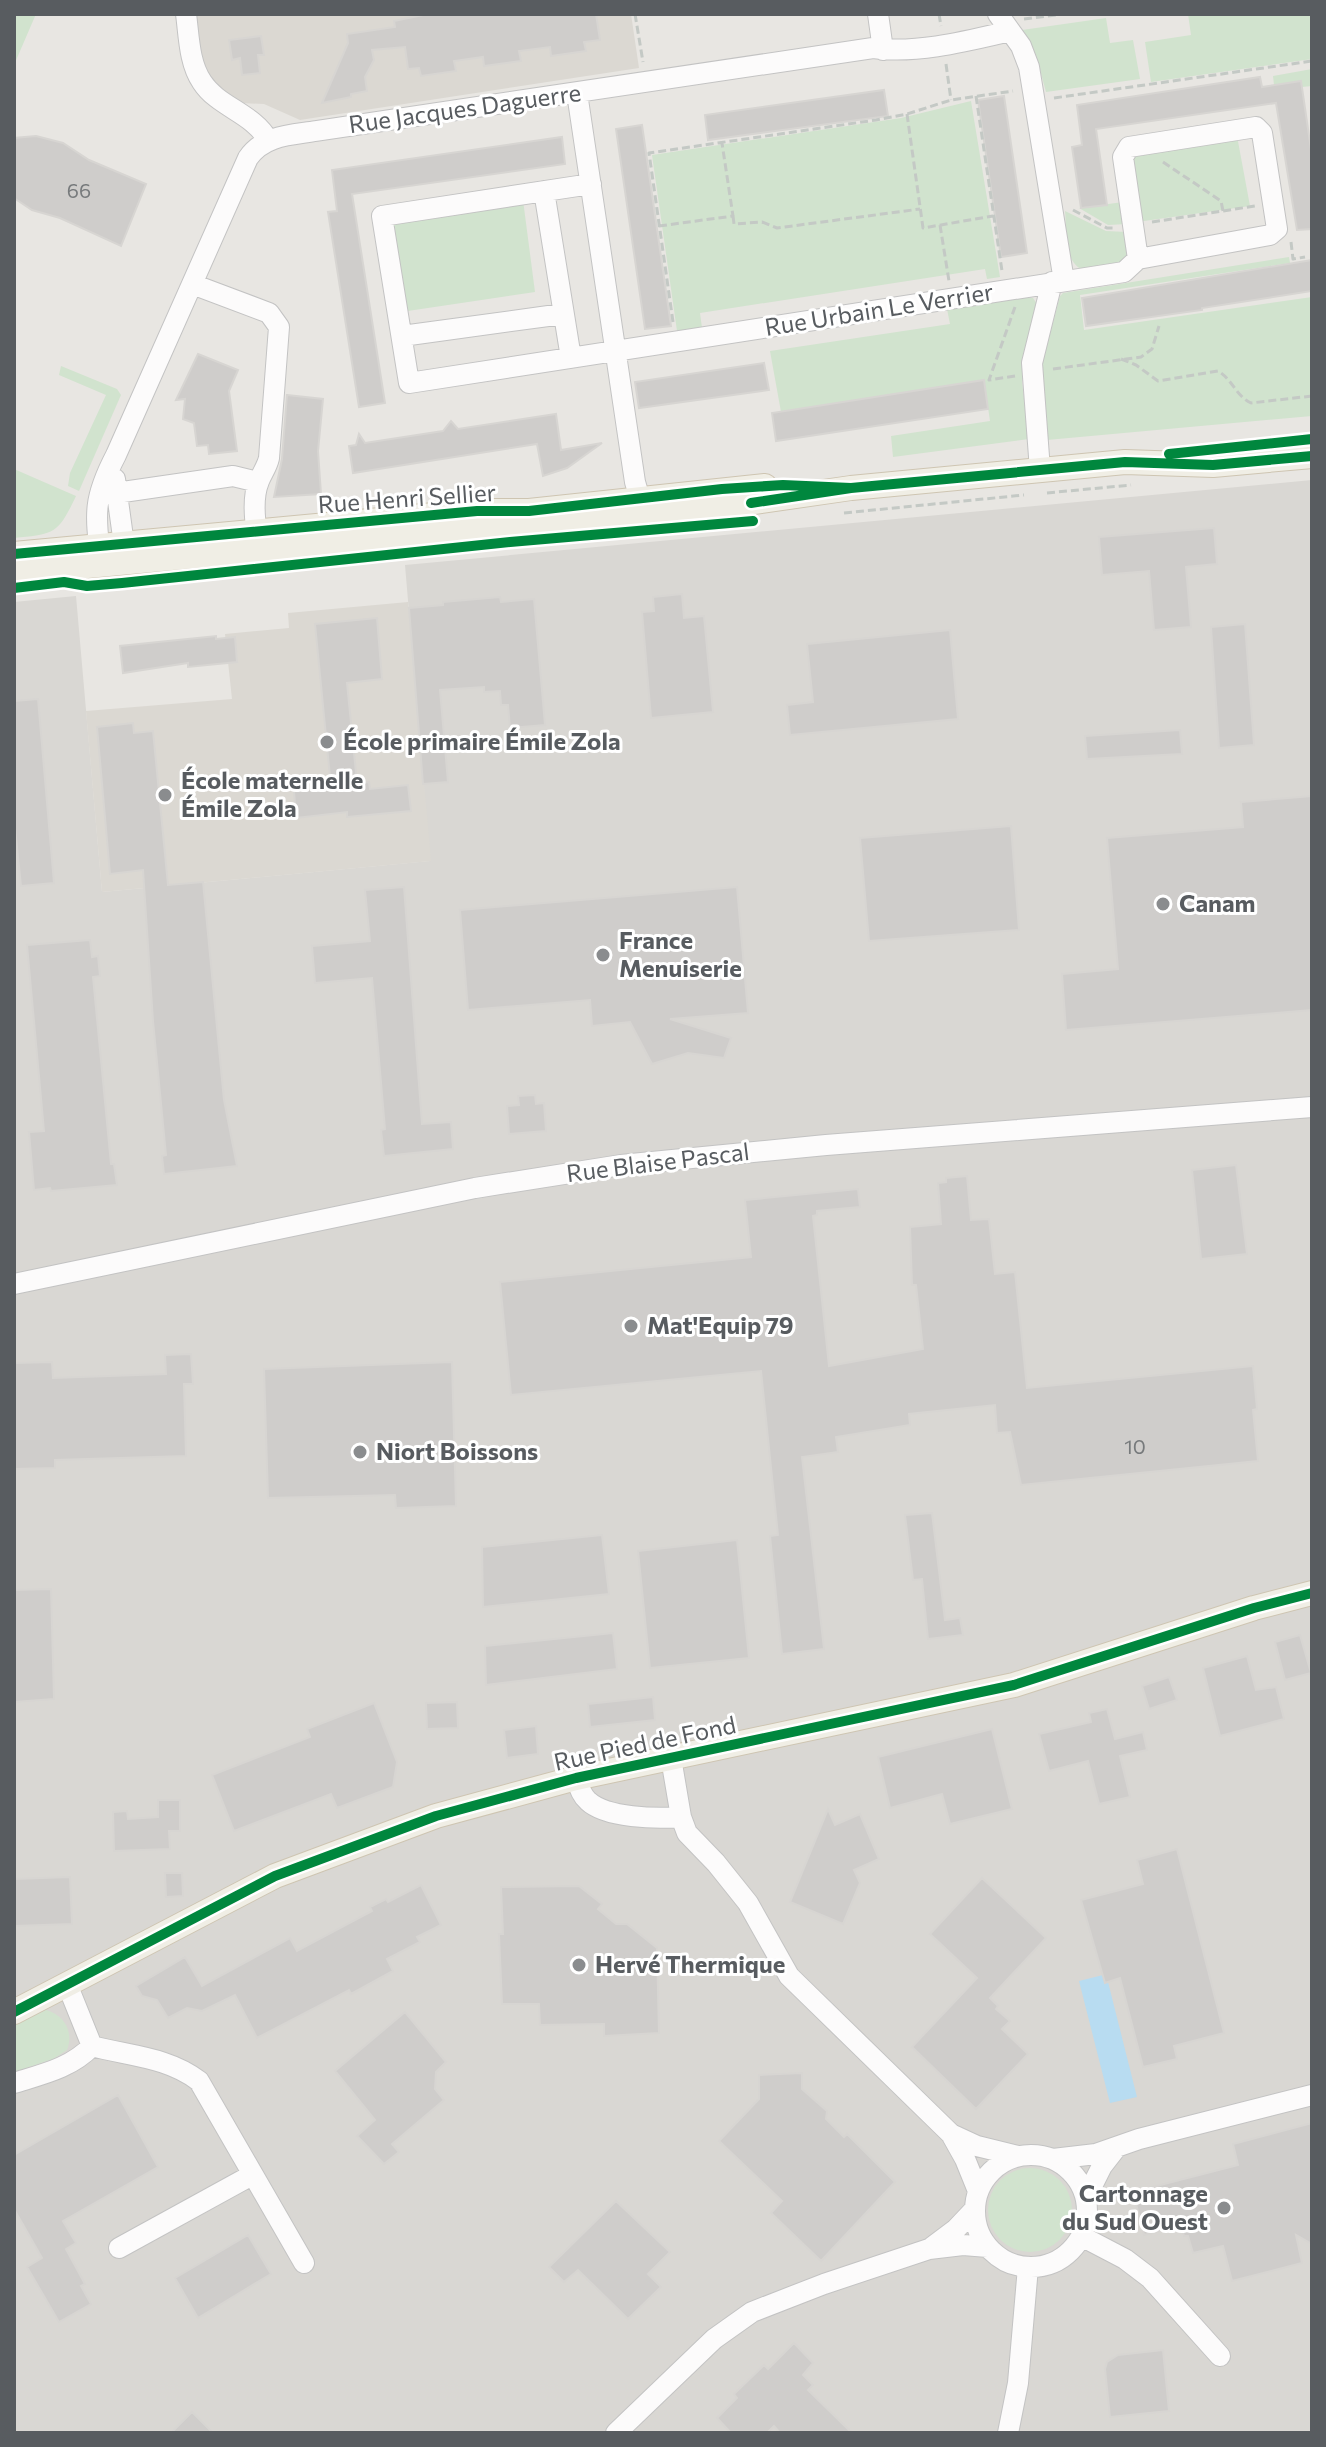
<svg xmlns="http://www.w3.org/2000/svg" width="1326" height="2447" viewBox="0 0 1326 2447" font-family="Commissioner,sans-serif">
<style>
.industrial{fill:#d9d7d3}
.education{fill:#dbd8d2}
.green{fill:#d1e3ce}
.water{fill:#b8dcf1}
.building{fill:#cfcdcb;stroke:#d7d5d2;stroke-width:2}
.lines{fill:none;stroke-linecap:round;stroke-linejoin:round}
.minor-casing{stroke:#c3c3c3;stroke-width:22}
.major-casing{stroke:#cec5b2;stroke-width:26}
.path{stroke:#c4c9c5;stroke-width:3;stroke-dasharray:8 4;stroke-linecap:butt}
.minor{stroke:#fcfbfb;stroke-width:20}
.major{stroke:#f0eee5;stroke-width:24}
.cycleway-casing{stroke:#fff;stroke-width:15}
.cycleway{stroke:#00873e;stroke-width:10}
.poi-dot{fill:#8a8c8e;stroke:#fff;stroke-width:3}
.labels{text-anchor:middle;stroke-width:6;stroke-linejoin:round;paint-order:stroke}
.number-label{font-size:20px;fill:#777a7c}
.street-label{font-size:24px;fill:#585c60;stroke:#fff}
.poi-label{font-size:24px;font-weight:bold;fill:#585c60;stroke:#fff;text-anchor:start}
</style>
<rect width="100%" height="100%" fill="#e8e6e2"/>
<path class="industrial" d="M1312 480V2433H14V602L76 596 102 892 430 861 405 565Z"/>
<path class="education" d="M195 14H631L639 68 300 120 264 104 241 103 214 86 202 68Z
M408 602 431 861 102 892 86 711 232 699 225 634 289 628 288 613Z"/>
<path class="green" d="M14 14H36L14 65Z
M1188 14H1312V59L1151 82 1145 42 1191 35Z
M1106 18 1110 43 1133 40 1140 79 1046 92 1036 55 1022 30Z
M1312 69V86L1302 87 1300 81 1274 85 1273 76Z
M971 101 1000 277 987 279 985 269 700 313 702 328 677 331 652 155 901 118Z
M1237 136 1250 206 1137 222 1131 161 1136 153Z
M523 200 535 292 401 312 392 223Z
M1123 202 1127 224 1108 225 1079 208Z
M1065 211 1106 231 1127 232V259L1120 263 1081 269C1063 259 1067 229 1065 211Z
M1289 257 1290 263 1080 295 1084 330 1312 297V416L1047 440 1041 369 1060 296 1063 293Z
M1023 297 1033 298 1037 304 1022 382 1029 439 893 457 891 436 990 421 984 380 781 412 770 351 950 324 947 309Z
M61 366 117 389 121 395 79 491 68 486 70 473 106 395 59 375Z
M14 469 76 496C58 534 55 534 14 538Z
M46 2010C65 2015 74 2033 67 2050L53 2059 14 2072V2025Z
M988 2210a42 42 0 1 1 84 0a42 42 0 1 1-84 0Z"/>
<path class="water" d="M1103 1975 1105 1983 1108 1982 1137 2097 1110 2103 1079 1981Z"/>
<path class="building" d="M428 14H596L600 40 584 42 586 51 551 56 550 47 519 51 521 61 484 66 483 57 454 61 456 71 421 76 419 68 408 69 405 47 372 50 374 60 365 77 367 91 351 94V97L322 103 348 43 347 34 395 27 394 21Z
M261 36 264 55H258L260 73 242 75 240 58 232 60 229 40Z
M1260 77 1262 87 1301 81 1312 156V229L1297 230 1276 103 1096 129 1107 205 1081 208 1072 147 1082 145 1077 105Z
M884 90 888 116 708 140 705 115Z
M1004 96 1027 253 1001 257 978 100Z
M642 125 671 326 645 329 616 129Z
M36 136 63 143 89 160 146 184 121 246 60 218 32 210 14 198V138Z
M562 137 565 164 352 194 385 403 359 407 328 212 337 211 332 170Z
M1312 260V291L1202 308V310L1086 326 1082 298Z
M198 354 238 370 229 391 237 451 209 454 208 445 197 446 194 423 183 419 185 399 176 400Z
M764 363 769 390 639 408 635 382Z
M984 380 988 409 776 441 772 413Z
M287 395 323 399 318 451 321 494 274 497 282 459Z
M556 414 561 450 602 443 567 468 543 476 537 444 353 473 349 446 356 445 359 434 365 443 443 431 451 421 458 429Z
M1214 528 1217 564 1186 567 1191 627 1154 630 1149 571 1102 575 1099 537Z
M682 594 684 618 704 616 713 712 651 718 642 612 654 611 653 597Z
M500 597 501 602 534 599 545 725 510 728 508 705H501L500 691 484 692V687L440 690 448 782 423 784 409 608 443 605V602Z
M377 618 382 679 347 683 357 783 369 782 370 789 408 785 411 811 347 817V812L296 818 294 791 331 787 315 624Z
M1245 624 1254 745 1219 748 1211 627Z
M950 630 958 719 790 735 787 705 813 702 807 644Z
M216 636V639L235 637 237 662 188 667V663L123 673 120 646Z
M38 699 54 883 21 886 14 818V701Z
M133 723 134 733 153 731 168 885 203 882 224 1100 237 1166 164 1174 162 1156 166 1155 153 1021 143 870 110 874 97 727Z
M1180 730 1182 754 1087 759 1085 736Z
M1312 796V1010L1066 1030 1062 974 1118 969 1107 838 1243 827 1241 802Z
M1011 826 1019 930 869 941 860 838Z
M404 887 422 1124 451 1122 453 1149 384 1156 381 1130 385 1129 372 978 315 983 312 946 370 941 365 890Z
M737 887 748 1013 670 1019 731 1038 724 1058 688 1053 652 1064 630 1022 592 1026 590 1000 468 1010 460 910Z
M90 940 92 957 98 956 100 976 93 977 111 1164H114L117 1185 51 1191 50 1188 34 1190 29 1132 44 1131 27 945Z
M535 1095 536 1104 544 1103 546 1131 509 1134 507 1106 519 1105 518 1096Z
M1236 1165 1247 1254 1201 1259 1192 1170Z
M967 1176 971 1220 989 1219 995 1274 1015 1272 1027 1388 1253 1366 1257 1409 1253 1410 1258 1461 1021 1485 1010 1432 997 1433 995 1405 909 1414 910 1425 836 1437 838 1452 802 1457 824 1649 782 1654 770 1536 778 1535 761 1371 511 1395 500 1282 751 1257 745 1200 858 1189 860 1207 817 1211V1215L813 1216 829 1366 923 1349 916 1285H912L910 1227 941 1224 938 1183 946 1182V1178Z
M191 1354 193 1384H184L186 1456 55 1460V1468L14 1469V1363L52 1362 53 1378 166 1374 165 1355Z
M452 1362 456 1506 396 1508 395 1495 268 1498 264 1369Z
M932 1513 945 1620 960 1618 963 1635 928 1639 922 1579 913 1580 905 1515Z
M602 1535 609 1594 483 1607 482 1547Z
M737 1540 749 1658 650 1668 638 1551Z
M51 1589 54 1699 14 1702V1590Z
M613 1633 617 1669 486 1685 485 1646Z
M1300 1635 1311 1673 1285 1680 1275 1642Z
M1247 1656 1256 1690 1276 1687 1284 1719 1220 1736 1203 1668Z
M1169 1677 1177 1700 1149 1709 1142 1686Z
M653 1697 655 1720 590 1727 588 1704Z
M457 1702 458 1728 427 1729 426 1703Z
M374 1703 397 1762 393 1787 337 1808 331 1794 234 1831 212 1775 310 1737 307 1729Z
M1107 1709 1115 1739 1143 1732 1147 1750 1120 1756 1130 1797 1099 1804 1088 1761 1049 1771 1039 1734 1091 1722 1089 1713Z
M536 1726 538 1754 507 1758 504 1730Z
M992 1729 1012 1809 950 1824 942 1794 890 1808 878 1757Z
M158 1800H180V1831H169L170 1849 114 1851 113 1812 127 1811 128 1819 158 1817Z
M828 1809 835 1825 860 1814 879 1859 854 1870 860 1883 843 1924 790 1902Z
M1177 1849 1224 2033 1174 2046 1177 2059 1143 2067 1120 1978 1105 1983 1081 1900 1143 1884 1137 1860Z
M165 1873H182L183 1896 166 1897Z
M70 1877 72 1924 14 1926V1879Z
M982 1878 1046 1938 990 1998 998 2006 996 2009 1010 2021 1002 2029 1028 2054 976 2109 912 2047 977 1978 930 1934Z
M421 1885 441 1925 417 1937 420 1942 387 1959 393 1971 351 1994 349 1990 257 2038 235 1995 202 2011 187 2008 168 2018 157 2000 142 1996 136 1986 185 1957 202 1986 290 1938 297 1951 372 1911 370 1907 386 1899 388 1902Z
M579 1886 602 1904 598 1909 616 1924H627L657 1948 659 2033 604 2036V2024L540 2025 539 2004H502L499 1934H503L501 1887Z
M405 2012 446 2062 436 2072 435 2089 444 2100 392 2144 399 2152 384 2164 357 2136 375 2120 335 2071Z
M802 2073V2089L827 2111 826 2119 844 2137 847 2134 895 2182 821 2261 771 2213 782 2201 719 2141 759 2099V2075Z
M118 2095 158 2167 63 2221 76 2243 66 2249 85 2284 81 2286 91 2304 59 2322 27 2267 42 2258 14 2209V2155Z
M1312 2123V2244L1296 2235 1302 2263 1232 2281 1223 2246 1193 2253 1188 2236H1184L1181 2225 1144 2235 1133 2192 1238 2165 1233 2144Z
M616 2201 670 2252 648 2274 661 2287 628 2319 578 2270 564 2282 549 2267Z
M248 2235 271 2274 198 2318 175 2278Z
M794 2343 813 2363 803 2375 813 2385 808 2390 852 2433H780L774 2426 767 2433H731L717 2418 737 2398 734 2394 764 2365 768 2369Z
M1163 2350 1169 2411 1110 2417 1105 2369 1107 2362 1118 2355Z
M192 2412 213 2433H171Z"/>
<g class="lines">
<g class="minor-casing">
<path id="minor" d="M186 14C189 36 189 63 202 82 218 107 253 113 268 140
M878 14 883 50
M998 14 1021 46 1029 67 1064 281
M577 93 635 482 640 499
M591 184 382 216 409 383 1124 272 1138 259 1270 235 1277 229 1262 133 1256 127 1129 147 1123 157 1138 259
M544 191 571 358
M192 284 269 313 279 327 269 458C267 467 262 473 259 481 251 500 256 526 258 546
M402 336 563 314
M1040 470 1032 363 1052 282
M115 479 126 559
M116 493 233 476 258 482
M101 561C95 513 93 499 116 455L248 158C264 135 291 135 316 131L873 48C917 54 967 41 1010 31
M14 1284 475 1188 621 1165 826 1145 1312 1107
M671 1758 681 1817 687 1833 716 1863 748 1903 789 1976 951 2134 965 2159 978 2191
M576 1778C579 1786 581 1795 588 1801 606 1818 656 1819 681 1817
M67 1984 92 2046C129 2056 168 2057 199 2081L304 2263
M14 2083C43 2074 71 2068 92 2046
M951 2134 977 2146 1018 2156
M975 2211a56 56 0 1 1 112 0a56 56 0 1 1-112 0Z
M1053 2159 1096 2154 1139 2139 1312 2095
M1086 2198 1102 2166 1116 2148
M1081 2236 1125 2259 1150 2278 1220 2356
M932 2247 956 2229 974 2210
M119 2248 252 2175
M616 2433 714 2339 752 2312 824 2284 929 2249 963 2245 988 2247
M1008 2433 1018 2383 1028 2267"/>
</g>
<g class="major-casing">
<path id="major" d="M14 554 477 511H529L765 486
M14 573 414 535 507 528H575L851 488 1125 462 1213 465 1312 456
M14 2012 275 1876 436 1816 576 1778 1014 1685 1254 1608 1312 1593"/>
</g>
<path class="path" d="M635 14 643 62
M939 14 941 26
M1024 19 1063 14
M946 64 951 100
M976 96 1002 271
M1054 98 1312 61
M907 114 923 228 993 216
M1163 162 1221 201 1223 211
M1073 210 1107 228H1113
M733 216 734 224 762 222 777 228 920 209
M1152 222 1255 206
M940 225 949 281
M659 226 733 216 722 143
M1291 242 1293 259 1305 257
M673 322 649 153 876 120 907 114 951 100 1013 91
M1121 359 1136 365 1158 381 1218 371C1232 379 1236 396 1251 403L1312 396
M1053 369 1141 357 1152 349 1159 326
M1015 376 989 380 1015 307
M1047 493 1131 485
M844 513 1024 495"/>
<use href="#minor" class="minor"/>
<use href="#major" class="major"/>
<g class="cycleway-casing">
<path id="cycleway" d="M1169 454 1312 439
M751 503 851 488 1125 462 1213 465 1312 456
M14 554 477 511H529L722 489 783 485 851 488
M14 588 64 582 87 586 122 583 510 542 753 521
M14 2012 275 1876 436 1816 576 1778 1014 1685 1254 1608 1312 1593"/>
</g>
<use href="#cycleway" class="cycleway"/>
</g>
<g class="poi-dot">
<circle cx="327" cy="742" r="8"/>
<circle cx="165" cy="795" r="8"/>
<circle cx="1163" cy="904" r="8"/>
<circle cx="603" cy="955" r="8"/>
<circle cx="631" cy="1326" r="8"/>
<circle cx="360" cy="1452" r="8"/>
<circle cx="579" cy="1965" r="8"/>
<circle cx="1224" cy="2208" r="8"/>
</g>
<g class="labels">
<g class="number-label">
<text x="79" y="198">66</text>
<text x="1135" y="1454">10</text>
</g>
<g class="street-label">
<text transform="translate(465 109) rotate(-8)" y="8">Rue Jacques Daguerre</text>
<text transform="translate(879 310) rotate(-9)" y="8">Rue Urbain Le Verrier</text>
<text transform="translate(407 499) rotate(-4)" y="8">Rue Henri Sellier</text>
<text transform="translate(658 1163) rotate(-7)" y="8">Rue Blaise Pascal</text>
<text transform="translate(645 1744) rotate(-12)" y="8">Rue Pied de Fond</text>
</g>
<g class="poi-label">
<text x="343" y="750">École primaire Émile Zola</text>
<text x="181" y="789">École maternelle<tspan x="181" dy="28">Émile Zola</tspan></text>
<text x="1179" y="912">Canam</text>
<text x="619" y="949">France<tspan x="619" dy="28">Menuiserie</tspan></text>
<text x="647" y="1334">Mat'Equip 79</text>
<text x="376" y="1460">Niort Boissons</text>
<text x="595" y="1973">Hervé Thermique</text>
<text x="1208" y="2202" text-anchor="end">Cartonnage<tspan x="1208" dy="28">du Sud Ouest</tspan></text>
</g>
</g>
<rect width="1326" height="2447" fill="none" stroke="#585c60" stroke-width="32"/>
</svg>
